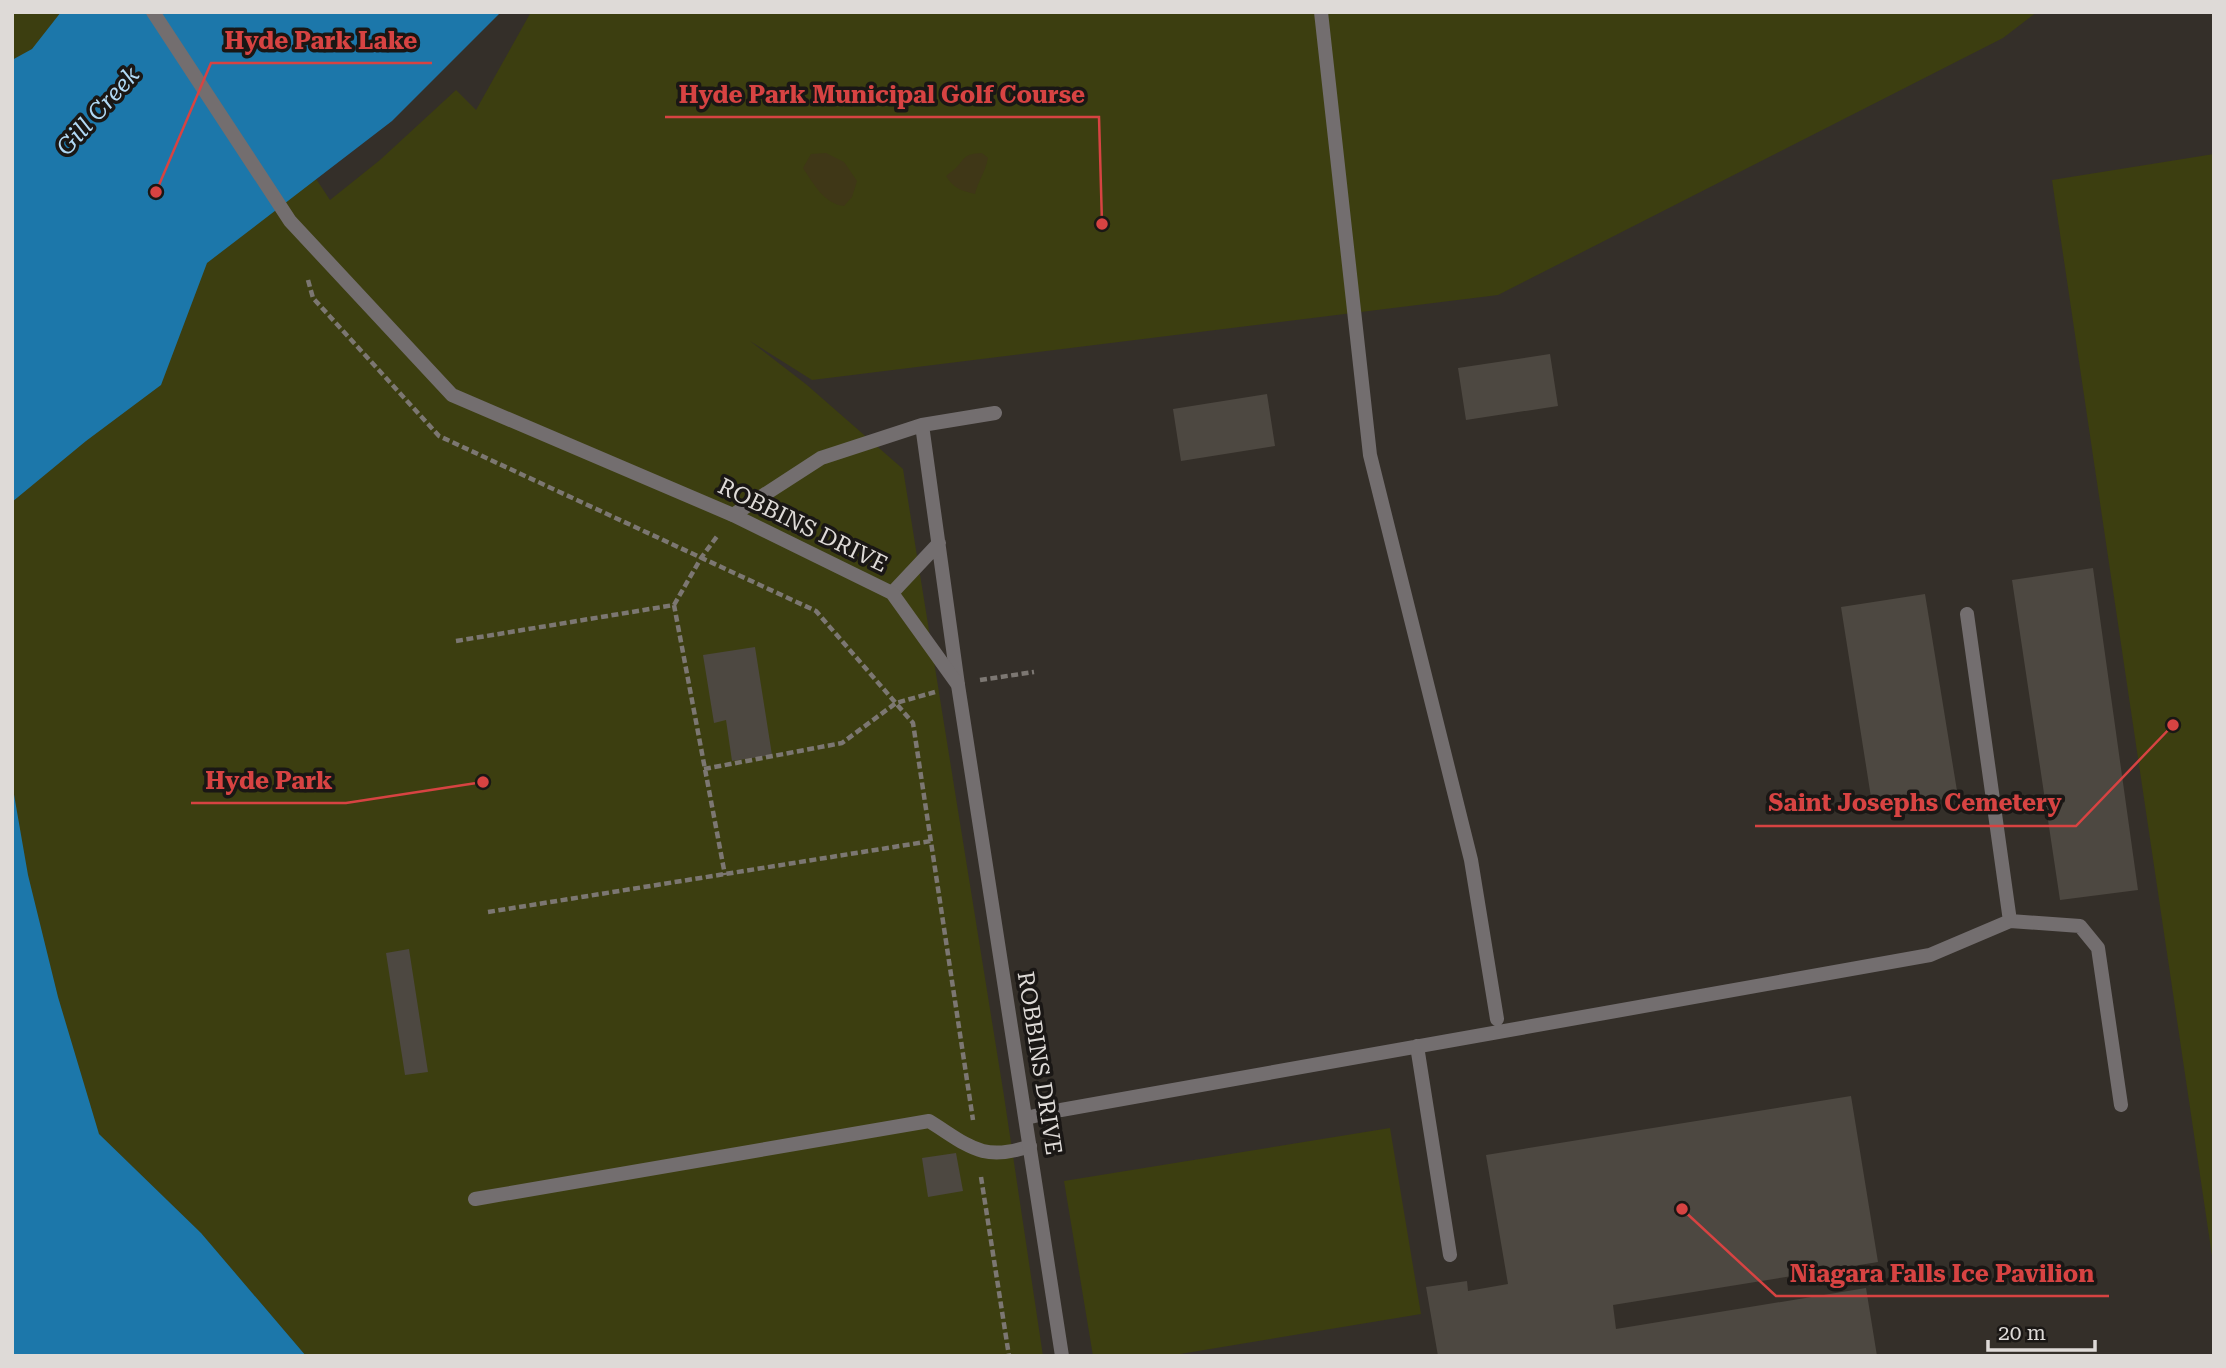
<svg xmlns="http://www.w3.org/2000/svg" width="2226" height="1368" viewBox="0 0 2226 1368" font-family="'Roboto Serif',serif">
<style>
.green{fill:#3c3e10}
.sand{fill:#3f3717}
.water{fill:#1c77aa}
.building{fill:#4d4841}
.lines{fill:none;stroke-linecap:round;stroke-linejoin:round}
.path{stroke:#7c7772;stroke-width:4.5;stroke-dasharray:7 3.5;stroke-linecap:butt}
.service{stroke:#736e6f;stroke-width:14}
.minor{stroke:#736e6f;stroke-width:14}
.labels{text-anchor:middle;stroke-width:7;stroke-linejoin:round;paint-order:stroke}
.street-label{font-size:23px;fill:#dedad7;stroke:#1a1715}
.water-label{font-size:24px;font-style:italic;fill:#b1d9f5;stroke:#1a1715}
.leader{fill:none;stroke:#d74342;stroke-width:2.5}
.callout-dot{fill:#d74342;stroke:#1a1715;stroke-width:2.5}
.callout-label{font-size:24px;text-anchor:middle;font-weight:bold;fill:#d74342;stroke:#1a1715;stroke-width:7;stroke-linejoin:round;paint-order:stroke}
</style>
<rect width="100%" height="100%" fill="#342f29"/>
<path class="green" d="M12 12H206L330 200 380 160 456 90 476 110 531 12H2037L2003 38 1498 295 812 380 750 341 807 385 903 469 1004 1096 1043 1356H12Z
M2214 154V1269L2052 180Z
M1390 1128 1421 1314 1168 1356H1093L1064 1181Z"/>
<path class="sand" d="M826 153 844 162 857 181 852 197 844 206C824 204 813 183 803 168L811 154Z
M982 153 988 158C985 173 978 181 975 194 962 191 953 188 946 176 949 173 953 171 956 168 966 157 964 154 982 153Z"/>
<path class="water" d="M61 12H501L392 121 207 263 161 385 86 441 12 502V60L32 49Z
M12 783 28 875 58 997 99 1134 201 1233 306 1356H12Z"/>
<path class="building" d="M1550 354 1558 406 1466 420 1458 368Z
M1267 394 1275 446 1181 461 1173 409Z
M2093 568 2138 890 2060 900 2012 580Z
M1925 594 1958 797 1873 810 1841 607Z
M755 647 772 755 732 761 726 720 714 723 703 655Z
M409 949 428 1072 405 1075 386 953Z
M1851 1096 1878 1262 1613 1305 1616 1329 1866 1288 1877 1356H1438L1426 1287 1467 1281 1468 1291 1508 1284 1486 1155Z
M956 1153 963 1191 928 1197 922 1158Z"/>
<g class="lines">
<path class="path" d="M308 280 313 298 439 436 816 611 913 723 973 1120
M674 605 701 558 718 535
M456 641 674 605 725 875
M980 680 1034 672
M704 769 842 743 896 703 935 692
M488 912 931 841
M981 1177 1009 1356"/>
<path class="service" d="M1321 12 1370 455 1471 860 1497 1019
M922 425 958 685
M733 515 821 458 922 425 995 413
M892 593 939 543
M1967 614 2010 921
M1417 1046 1450 1255
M1026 1118 1061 1110 1930 955 2010 921 2080 926 2098 948 2121 1105
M475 1199 929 1121C968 1145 982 1163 1030 1146"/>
<path class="minor" d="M153 12 290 221 452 395 733 515 892 593 958 685 1062 1356"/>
</g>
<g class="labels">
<g class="street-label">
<text transform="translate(803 525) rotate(26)" y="8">ROBBINS DRIVE</text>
<text transform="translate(1040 1063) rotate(81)" y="8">ROBBINS DRIVE</text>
</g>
<g class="water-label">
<text transform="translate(98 111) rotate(-48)" y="8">Gill Creek</text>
</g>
</g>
<path class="leader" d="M156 192L211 63H432M1102 224L1099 117H665M483 782L346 803H191M2173 725L2076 826H1755M1682 1209L1776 1296H2109"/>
<g class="callout-dot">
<circle cx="156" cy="192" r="7"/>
<circle cx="1102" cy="224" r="7"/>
<circle cx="483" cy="782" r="7"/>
<circle cx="2173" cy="725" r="7"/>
<circle cx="1682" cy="1209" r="7"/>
</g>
<g class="callout-label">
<text x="321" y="49">Hyde Park Lake</text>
<text x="882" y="103">Hyde Park Municipal Golf Course</text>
<text x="269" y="789">Hyde Park</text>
<text x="1915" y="811">Saint Josephs Cemetery</text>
<text x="1942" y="1282">Niagara Falls Ice Pavilion</text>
</g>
<rect width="2226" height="1368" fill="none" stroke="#dedad7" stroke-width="28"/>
<path d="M1988 1340v10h107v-10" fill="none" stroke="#dedad7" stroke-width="3.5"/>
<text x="1998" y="1340" font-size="21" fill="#dedad7" stroke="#1a1715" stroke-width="5" paint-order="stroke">20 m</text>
</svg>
